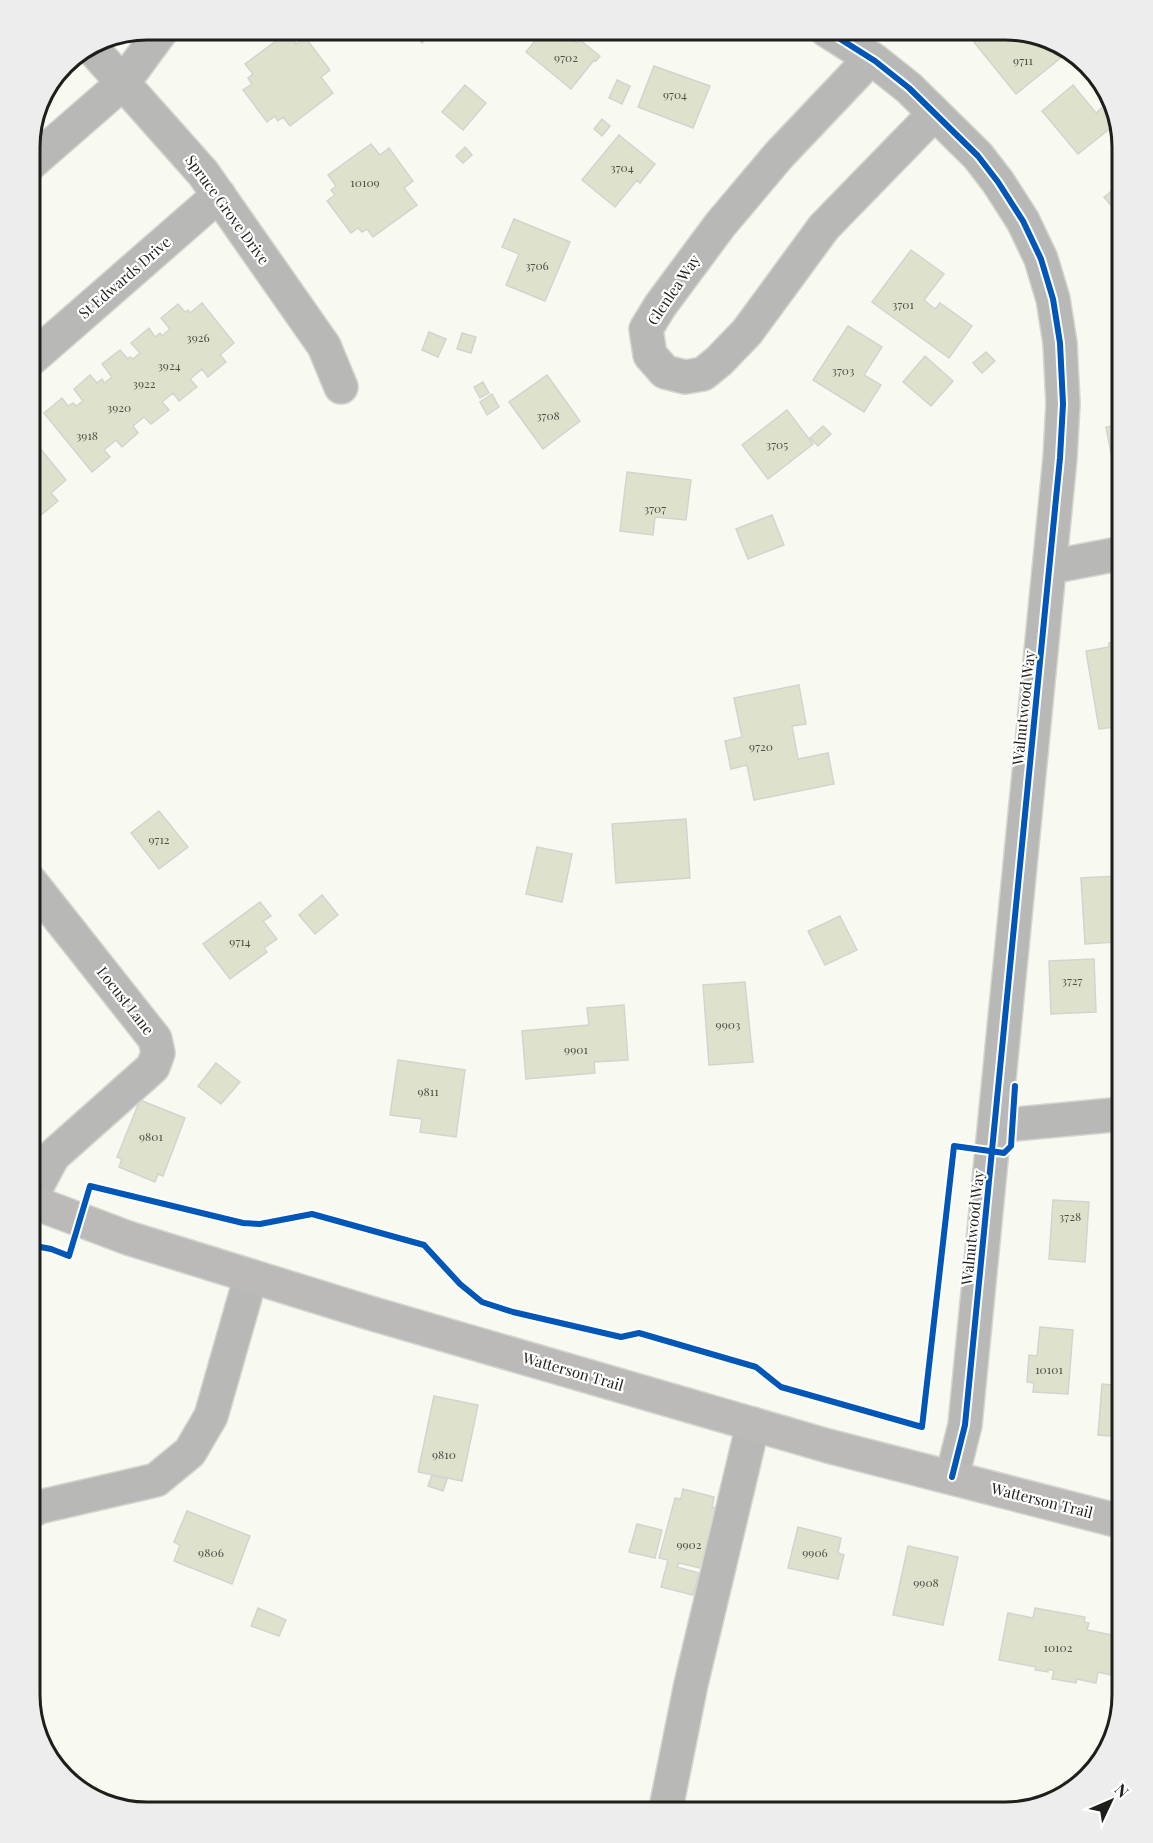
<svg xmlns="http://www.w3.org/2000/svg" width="1153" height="1843" viewBox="0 0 1153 1843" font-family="'Playfair Display',serif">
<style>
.building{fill:#dee2cc;stroke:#d2d4ce;stroke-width:1.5}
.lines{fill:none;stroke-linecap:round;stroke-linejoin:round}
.minor-casing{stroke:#d4d6d0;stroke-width:36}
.major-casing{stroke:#d4d6d0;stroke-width:36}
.minor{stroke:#b8b9b7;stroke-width:33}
.major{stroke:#bbbab8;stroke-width:33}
.cycleway-casing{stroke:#fff;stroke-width:10}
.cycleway{stroke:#0057b8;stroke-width:6}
.labels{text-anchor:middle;stroke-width:4.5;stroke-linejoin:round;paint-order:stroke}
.number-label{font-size:12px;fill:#4e5046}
.street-label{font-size:15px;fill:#1e1f1a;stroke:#fff}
.rim{fill:none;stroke:#1e1f1a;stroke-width:3}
</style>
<rect width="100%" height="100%" fill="#f8faf2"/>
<path class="building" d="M411 30H437L422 43Z
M544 30H561L577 43 580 40 600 56 596 61 594 60 571 89 526 52Z
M989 30H1013L1055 45 1058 48 1060 46 1068 49 1062 54 1063 56 1016 94 974 42Z
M288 32 296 44 305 37 330 70 321 77 333 93 290 126 283 117 278 121 275 116 267 122 243 90 252 84 248 78 253 74 245 64Z
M654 66 710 86 693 128 638 107Z
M617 80 630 86 622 104 609 98Z
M465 85 486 103 463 130 442 112Z
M1073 85 1096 113 1108 102 1114 109 1117 123 1078 154 1042 111Z
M602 119 610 126 602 136 594 129Z
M619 135 655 164 640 183 637 180 615 207 582 180Z
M371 144 380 155 389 148 413 181 404 188 417 205 373 237 367 229 362 232 358 228 351 233 327 201 335 195 331 190 336 186 328 175Z
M465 147 472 155 463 163 456 156Z
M1123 182V220L1104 197Z
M514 219 570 242 545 301 506 285 519 254 502 247Z
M911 250 944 274 924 300 935 309 940 303 972 326 949 358 872 302Z
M202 303 234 343 220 355 226 362 208 377 202 369 190 379 197 387 179 401 173 393 162 402 169 410 151 424 144 417 133 426 138 433 122 447 116 440 104 450 110 457 92 472 44 413 62 398 68 406 73 403 76 406 83 401 74 389 90 375 97 383 102 379 104 383 112 377 102 364 120 350 128 359 130 357 133 359 140 353 131 343 149 328 155 337 160 333 162 336 170 329 161 318 178 304 185 312 188 310 190 313Z
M848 326 882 347 864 375 881 385 864 412 813 380Z
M429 332 446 339 438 357 422 350Z
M462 333 476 337 471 353 457 349Z
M986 352 995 361 982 373 973 363Z
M925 356 953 381 931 406 903 382Z
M547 375 580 421 543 449 509 402Z
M483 382 489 393 480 398 474 387Z
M492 394 499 407 487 415 480 402Z
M787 410 813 444 768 479 742 445Z
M1123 424V467L1114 469 1106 427Z
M823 426 831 434 818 446 810 438Z
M34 441 66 480 51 493 58 501 41 515 34 507 30 510V444Z
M627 472 691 480 686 520 655 517 653 535 620 531Z
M772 515 784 545 748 559 736 529Z
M1123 641V726L1099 729 1086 651 1109 647V643Z
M799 685 806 724 792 726 798 759 828 753 834 784 754 800 747 765 731 769 725 741 742 737 734 698Z
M159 811 188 847 159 869 131 833Z
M686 819 690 878 616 883 612 824Z
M1117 821 1123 822V840L1114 839Z
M537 847 572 854 562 902 526 894Z
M1118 876 1119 896H1113L1116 942 1085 944 1081 878Z
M322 895 338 915 315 934 299 915Z
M260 902 271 916 263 921 277 939 264 948 267 952 230 979 203 944Z
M840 916 857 950 825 965 808 931Z
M1094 959 1096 1012 1051 1014 1049 961Z
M745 982 753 1062 709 1065 703 985Z
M624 1005 628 1060 594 1062 595 1073 526 1079 522 1031 589 1025 587 1008Z
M398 1060 465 1070 456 1137 420 1132 422 1119 390 1115Z
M216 1063 240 1082 221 1104 198 1086Z
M140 1100 185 1118 163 1176 158 1174 155 1182 119 1167 122 1159 117 1157Z
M1053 1200 1089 1202 1085 1262 1049 1259Z
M1040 1327 1073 1330 1068 1394 1033 1392 1034 1383 1027 1382 1029 1355 1037 1356Z
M1102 1384 1123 1386V1437L1098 1435Z
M434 1396 478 1405 462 1481 418 1472Z
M432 1475 447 1479 443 1491 428 1486Z
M683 1489 714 1497 712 1507 721 1509 709 1570 679 1563 677 1567 699 1573 693 1595 661 1587 668 1560 659 1558 675 1498 681 1499Z
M187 1511 250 1536 232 1584 174 1561 180 1545 174 1542Z
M637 1524 662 1530 655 1558 629 1552Z
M798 1527 841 1538 838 1553 844 1555 838 1579 788 1568Z
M908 1546 958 1557 943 1625 893 1615Z
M258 1608 286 1620 279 1636 251 1626Z
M1035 1608 1085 1617 1084 1622 1089 1623 1087 1630 1118 1636 1111 1675 1098 1672 1096 1683 1077 1679 1076 1683 1052 1679 1054 1671 1048 1669V1672L1035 1670 1036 1667 999 1660 1008 1613 1033 1618Z
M1065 1781 1075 1784 1059 1800 1064 1782Z"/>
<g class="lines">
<g class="minor-casing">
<path id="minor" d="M826 30 875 61 909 88 978 156 998 182 1023 221 1041 259 1053 299 1060 343 1063 404 1060 458 965 1425 952 1477
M91 47 203 173 324 346 341 387
M871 58 779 155 720 225 660 306 646 329 650 355 665 372 685 377 703 374 719 361 747 332 824 227 934 114
M30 164 123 83 162 30
M30 360 219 195
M1050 567 1123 553
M995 1126 1123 1114
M30 1199 53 1156 153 1067 158 1053 155 1039 30 881
M30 1512 39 1507 156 1480 190 1452 211 1416 251 1276
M665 1813 691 1684 753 1424"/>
</g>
<g class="major-casing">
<path id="major" d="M30 1201 128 1238 370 1313 828 1446 1123 1522"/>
</g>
<use href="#minor" class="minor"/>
<use href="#major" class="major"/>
<g class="cycleway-casing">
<path id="cycleway" d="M826 30 875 61 909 88 978 156 998 182 1023 221 1041 259 1053 299 1060 343 1063 404 1060 458 965 1425 952 1477
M30 1245 51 1249 69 1256 90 1186 243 1223 260 1224 312 1214 424 1245 460 1284 482 1302 513 1312 621 1337 639 1333 756 1367 781 1387 922 1427 954 1146 1004 1153 1011 1146 1015 1086"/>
</g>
<use href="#cycleway" class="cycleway"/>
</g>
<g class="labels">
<g class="number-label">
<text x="566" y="62">9702</text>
<text x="1023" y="65">9711</text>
<text x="675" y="99">9704</text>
<text x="622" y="172">3704</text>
<text x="365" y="187">10109</text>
<text x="537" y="270">3706</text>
<text x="903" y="309">3701</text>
<text x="198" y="342">3926</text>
<text x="169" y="370">3924</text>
<text x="843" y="375">3703</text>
<text x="144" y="388">3922</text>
<text x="119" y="412">3920</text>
<text x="548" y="420">3708</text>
<text x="87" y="440">3918</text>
<text x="777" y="449">3705</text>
<text x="655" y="513">3707</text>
<text x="761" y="751">9720</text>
<text x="159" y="844">9712</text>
<text x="240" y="946">9714</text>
<text x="1072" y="985">3727</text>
<text x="728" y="1029">9903</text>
<text x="576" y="1054">9901</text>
<text x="428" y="1096">9811</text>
<text x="151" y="1141">9801</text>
<text x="1070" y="1221">3728</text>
<text x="1049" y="1374">10101</text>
<text x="444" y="1459">9810</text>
<text x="689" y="1549">9902</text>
<text x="211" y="1557">9806</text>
<text x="815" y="1557">9906</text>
<text x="926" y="1587">9908</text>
<text x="1058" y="1652">10102</text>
</g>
<g class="street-label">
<text transform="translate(227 210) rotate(54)" y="5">Spruce Grove Drive</text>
<text transform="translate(125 278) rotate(-41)" y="5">St Edwards Drive</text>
<text transform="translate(674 290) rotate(-56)" y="5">Glenlea Way</text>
<text transform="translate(1024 708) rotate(-84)" y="5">Walnutwood Way</text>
<text transform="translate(125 1001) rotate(52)" y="5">Locust Lane</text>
<text transform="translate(973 1228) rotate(-84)" y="5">Walnutwood Way</text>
<text transform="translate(573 1372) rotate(16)" y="5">Watterson Trail</text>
<text transform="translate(1042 1501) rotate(14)" y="5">Watterson Trail</text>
</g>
</g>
<path d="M0 0H1153V1843H0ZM147 40H1005A107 107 0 0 1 1112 147V1695A107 107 0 0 1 1005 1802H147A107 107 0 0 1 40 1695V147A107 107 0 0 1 147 40Z" fill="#ededed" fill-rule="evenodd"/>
<path class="rim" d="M147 40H1005A107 107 0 0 1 1112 147V1695A107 107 0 0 1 1005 1802H147A107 107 0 0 1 40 1695V147A107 107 0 0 1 147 40Z"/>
<g transform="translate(1111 1801) rotate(46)" stroke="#ffffff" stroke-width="4.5" paint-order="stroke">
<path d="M0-4.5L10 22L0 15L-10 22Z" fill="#1e1f1a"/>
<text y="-9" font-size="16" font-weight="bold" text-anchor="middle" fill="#1e1f1a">N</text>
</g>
</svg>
